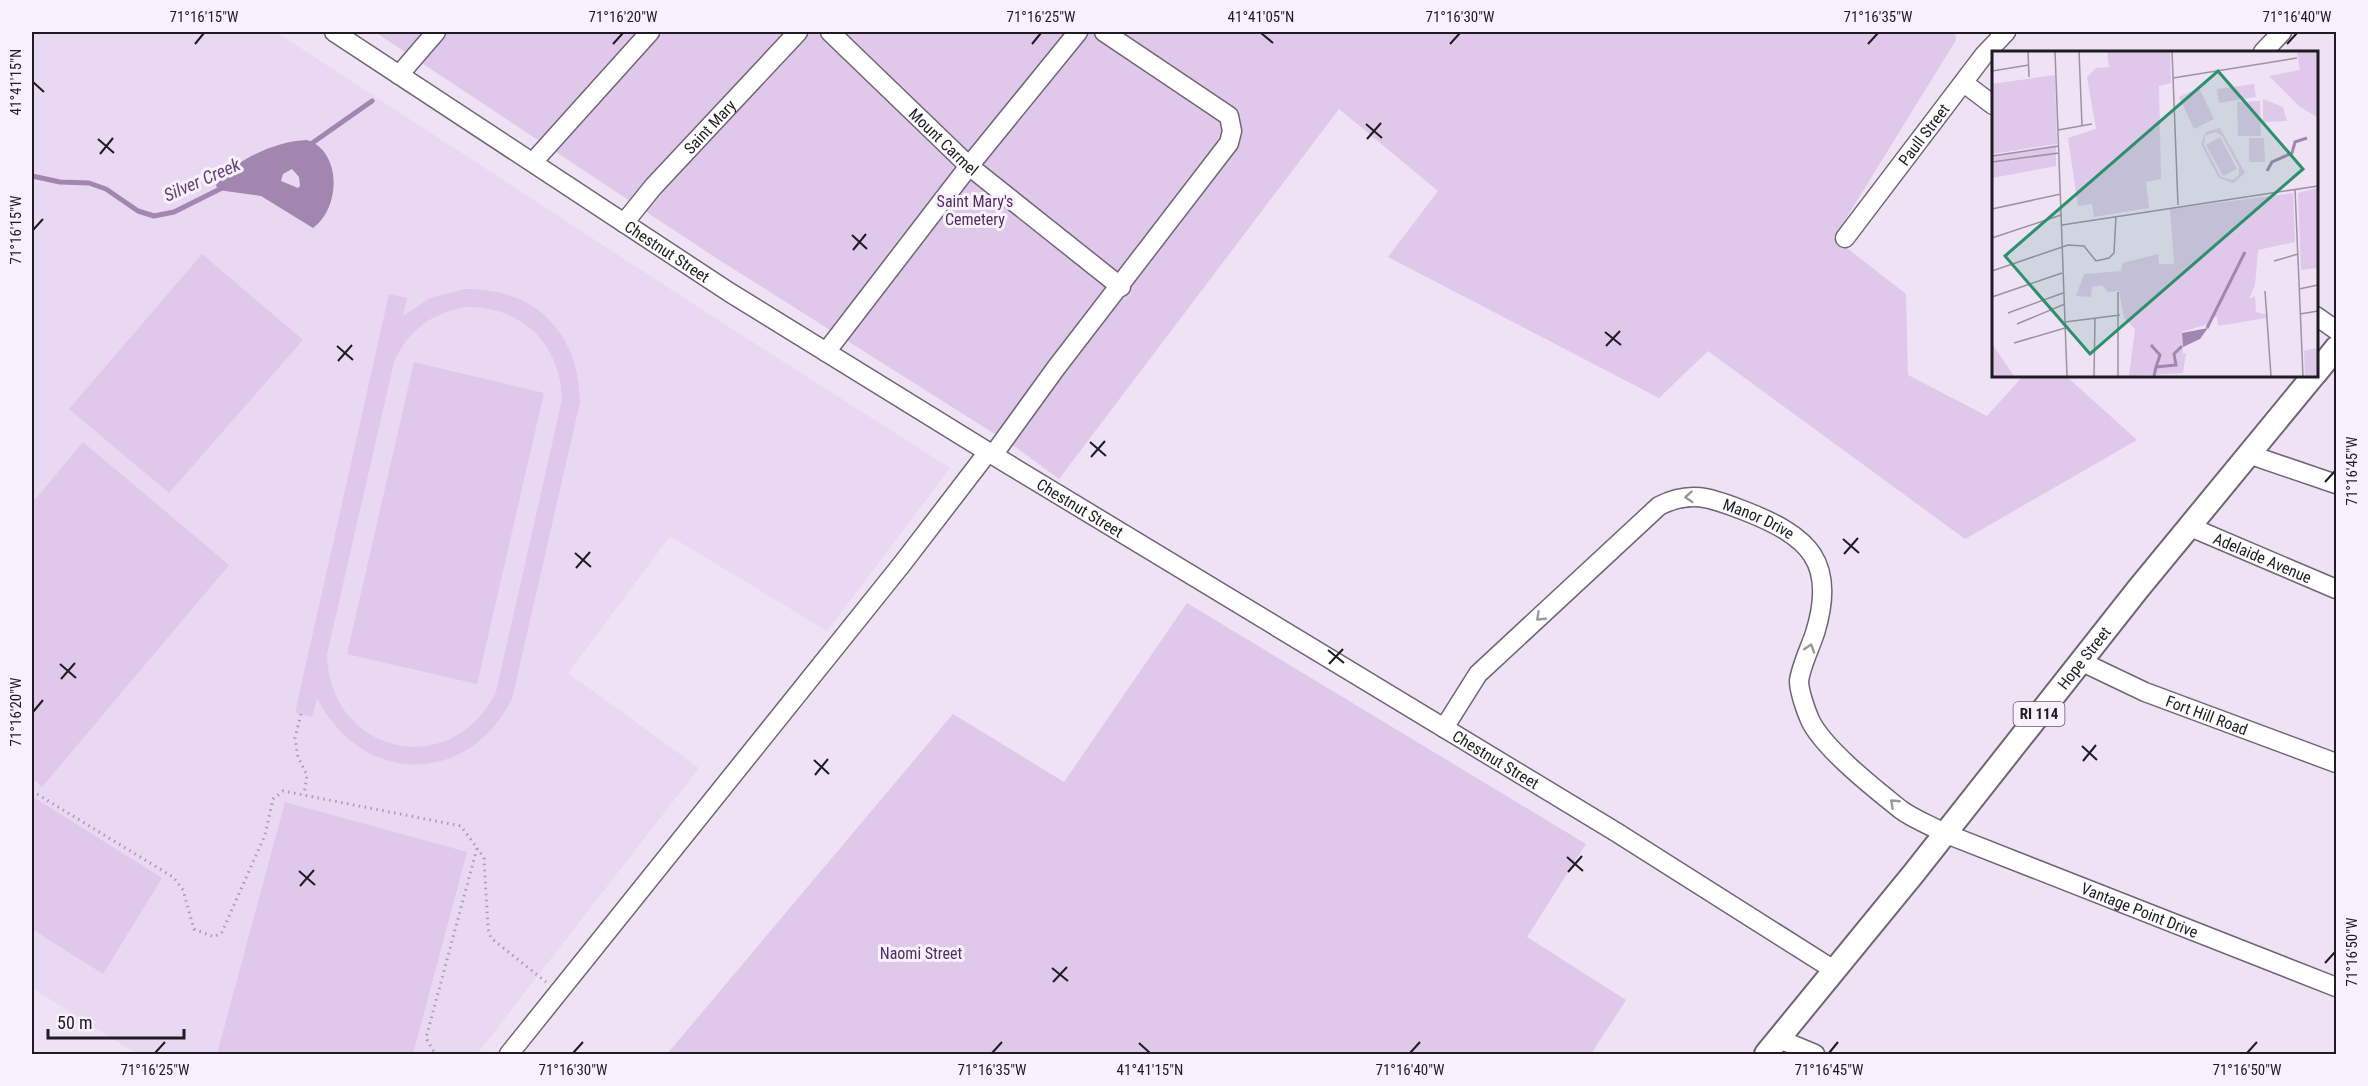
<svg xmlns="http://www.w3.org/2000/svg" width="2368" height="1086" viewBox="0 0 2368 1086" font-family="'Roboto Condensed',sans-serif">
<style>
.built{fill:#e9d8f2}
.green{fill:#dfc8ea;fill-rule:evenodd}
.water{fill:#a286b0;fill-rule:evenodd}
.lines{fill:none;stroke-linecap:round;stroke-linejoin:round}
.stream{stroke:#a286b0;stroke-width:5}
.minor-casing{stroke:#706576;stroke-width:21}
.major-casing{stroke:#706576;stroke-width:26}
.path{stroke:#a79dac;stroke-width:3;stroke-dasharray:1.5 4.5;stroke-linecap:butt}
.minor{stroke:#fff;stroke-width:18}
.major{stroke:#fff;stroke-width:22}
.oneway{stroke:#9a989c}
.ticks{fill:none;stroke:#1f1b22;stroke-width:2}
.labels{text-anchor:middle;stroke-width:6;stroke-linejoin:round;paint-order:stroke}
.shield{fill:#f9f1fd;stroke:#605b64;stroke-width:1.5}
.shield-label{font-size:15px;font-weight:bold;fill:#1f1b22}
.street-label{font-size:16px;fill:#1f1b22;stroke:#f9f1fd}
.park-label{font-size:16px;fill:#512c62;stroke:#f9f1fd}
.water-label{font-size:18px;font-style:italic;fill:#674178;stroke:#f9f1fd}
.inset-river{fill:none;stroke:#a286b0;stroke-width:3}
.inset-road{fill:none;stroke:#9c92a1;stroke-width:1.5}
.view{fill:#2b906b;fill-opacity:0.15;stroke:#2b906b;stroke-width:3}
.inset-edge{fill:none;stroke:#1f1b22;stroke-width:3}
.neatline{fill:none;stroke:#1f1b22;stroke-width:2}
.ticks-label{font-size:15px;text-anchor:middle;fill:#1f1b22}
</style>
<rect width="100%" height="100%" fill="#efe2f5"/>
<path class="built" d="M32 32H276L701 309 950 468 827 631 670 536 568 673 699 768 477 1054H137L32 988Z"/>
<path class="green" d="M375 32H1955L1956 40 1834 238 1906 294 1908 375 1987 416 2024 375H2065L2137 440 1965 539 1708 351 1659 398 1388 257 1438 191 1339 109 1059 479 1017 448 713 256Z
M202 254 303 340 169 493 69 409Z
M465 289C534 288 579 331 580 402L512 699C467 788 361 785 317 698L312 717 295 713 389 294 407 298 403 316 430 298ZM466 307C522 306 561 344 562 400L496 692C451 783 329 754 327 654L394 362C408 330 432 313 466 307Z
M414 362 544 393 477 684 347 654Z
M83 442 229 565 42 787 32 778V503Z
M1187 603 1586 844 1527 937 1626 1000 1591 1054H667L953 714 1064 782Z
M32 796 162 878 103 974 32 929Z
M285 802 467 852 413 1054H217Z"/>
<path class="water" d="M307 140C342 151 341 208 313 228L261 196 218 190 216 185C234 160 276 141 307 140ZM292 169 299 177 300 186 298 188 281 181 283 174Z"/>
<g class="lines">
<path class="stream" d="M308 146 372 101
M32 176 60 182 89 183 106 189 138 211 154 216 174 212 222 188"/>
<g class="minor-casing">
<g id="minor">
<path id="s1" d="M334 32 729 292 993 455 1616 832 1834 970"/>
<path id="s2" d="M830 32 969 166 1121 287"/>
<path d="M2263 52 2282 32"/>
<path d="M399 75 436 32"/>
<path d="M1964 83 1993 105"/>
<path d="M533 162 650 32"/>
<path id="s3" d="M624 223 653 187 798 32"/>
<path id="s4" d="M1845 238 1984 55 2006 32"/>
<path d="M2316 316 2336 330"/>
<path d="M826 352 969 166 1078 32"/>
<path d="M2248 454 2336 484"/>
<path d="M993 455 1056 368 1229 143 1232 131 1229 116 1104 32"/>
<path id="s5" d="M2188 526 2336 589"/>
<path id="s6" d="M2080 661 2145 692 2336 763"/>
<path id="s7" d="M1444 728 1478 674 1659 506C1692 489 1713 499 1745 511 1809 536 1837 562 1815 633 1810 648 1801 666 1799 681 1799 691 1806 711 1810 720 1823 748 1875 789 1900 809 1913 819 1930 825 1944 833L2336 987"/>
<path d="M1779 1039 1815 1054"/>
<path d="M509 1054 902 564 988 452"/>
</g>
</g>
<g class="major-casing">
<g id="major">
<path d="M2316 373 2336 348"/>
<path id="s8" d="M1766 1054 1914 873 2138 589 2314 375"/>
</g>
</g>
<path class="path" d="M301 714 295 738 298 757 307 775 304 795
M32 791 173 877 183 890 194 929 214 937 222 932 265 835 273 799 283 791 461 826 477 848 426 1038 435 1054
M477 848 484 858 488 928 491 938 546 982"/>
<use href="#minor" class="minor"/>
<use href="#major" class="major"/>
</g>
<defs><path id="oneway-chevron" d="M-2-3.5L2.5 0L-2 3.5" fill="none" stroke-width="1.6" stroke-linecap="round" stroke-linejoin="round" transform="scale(1.5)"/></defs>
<g class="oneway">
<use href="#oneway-chevron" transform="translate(1689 497) rotate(176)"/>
<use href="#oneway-chevron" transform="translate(1540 617) rotate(137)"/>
<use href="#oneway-chevron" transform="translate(1810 648) rotate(-72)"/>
<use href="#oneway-chevron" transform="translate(1894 803) rotate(-137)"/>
</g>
<path class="ticks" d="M1261 33 1273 43M195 44 204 33M613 44 623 33M1032 44 1041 33M1450 44 1460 33M1868 44 1878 33M2287 44 2297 33M33 82 44 92M1366 124 1382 138M98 139 114 153M1367 139 1381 123M100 154 113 138M33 230 43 219M852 235 867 249M853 250 866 234M1605 332 1621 345M337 346 353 360M1606 346 1620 331M338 361 352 345M1090 442 1106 456M1091 457 1105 441M2325 482 2335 471M1843 539 1859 553M575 553 591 567M1844 554 1858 538M576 568 590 552M1328 650 1344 663M60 664 76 678M1329 664 1343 649M61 679 75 663M33 712 43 700M2082 746 2097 760M814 760 829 774M2083 761 2096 745M815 775 828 759M1567 857 1583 871M299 871 315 885M1568 872 1582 856M300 886 314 870M2325 963 2335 952M1052 968 1068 981M1053 982 1067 967M1139 1043 1150 1053M155 1053 165 1042M573 1053 583 1042M992 1053 1002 1042M1410 1053 1420 1042M1829 1053 1838 1042M2247 1053 2257 1042"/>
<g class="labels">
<rect class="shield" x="2013.5" y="702" width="51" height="24" rx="4.5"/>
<g class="shield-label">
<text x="2039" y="719">RI 114</text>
</g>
<g class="street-label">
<text dy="6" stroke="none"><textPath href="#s3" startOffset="129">Saint Mary</textPath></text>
<text dy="6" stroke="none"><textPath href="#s4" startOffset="130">Paull Street</textPath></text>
<text dy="6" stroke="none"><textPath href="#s2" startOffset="158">Mount Carmel</textPath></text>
<text dy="6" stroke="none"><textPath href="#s1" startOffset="399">Chestnut Street</textPath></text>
<text dy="6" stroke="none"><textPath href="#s1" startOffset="885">Chestnut Street</textPath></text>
<text dy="6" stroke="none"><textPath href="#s7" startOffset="416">Manor Drive</textPath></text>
<text dy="6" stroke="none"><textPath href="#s5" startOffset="81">Adelaide Avenue</textPath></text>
<text dy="6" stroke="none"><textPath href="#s8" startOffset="508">Hope Street</textPath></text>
<text dy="6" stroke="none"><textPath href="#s6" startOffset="138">Fort Hill Road</textPath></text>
<text dy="6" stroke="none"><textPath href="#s1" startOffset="1371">Chestnut Street</textPath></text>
<text dy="6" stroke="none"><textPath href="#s7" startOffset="1042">Vantage Point Drive</textPath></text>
</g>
<g class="park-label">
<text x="975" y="207">Saint Mary's<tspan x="975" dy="18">Cemetery</tspan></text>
<text x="921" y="959">Naomi Street</text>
</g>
<g class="water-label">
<text transform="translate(202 180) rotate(-24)" y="6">Silver Creek</text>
</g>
</g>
<g transform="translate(1992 51)">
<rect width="326" height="326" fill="#efe2f5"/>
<path d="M115 0H178L179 32 167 35 169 128 154 131 157 157 102 166 100 153 86 155 76 87 104 78 95 26 104 17 117 16ZM305 0H325V66L308 56 277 25 308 19ZM63 24 65 93 0 103V33ZM262 33 264 46 227 52 225 38ZM207 37 222 68 202 78 187 46ZM271 48 291 56 295 70 271 71ZM268 50 269 85H246L245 51ZM228 77 253 122 241 132 227 127 209 93 214 81ZM223 81 230 85 247 116V124L241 129 229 126 212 94 213 85ZM228 86 245 118 231 125 214 94ZM257 87H272L273 111H257ZM64 94V115L0 127V105ZM325 137V217L309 219 306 142ZM301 142 303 191 266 199 263 234 257 248 263 245 264 261 276 264 274 267 226 275 225 266H220L216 273 190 281 191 303 194 302 191 322 137 325 143 278 132 267 127 240 116 241 110 234 100 236 99 246 84 245 92 223 129 220 130 212 166 203 167 213H182L178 158ZM0 293 3 297 22 325H0ZM325 297V325H313L312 300Z" fill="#dfc8ea" fill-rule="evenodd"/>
<path d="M216 277 208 288 191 296 190 282Z" fill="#a286b0"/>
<path class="inset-river" d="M275 120 280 111 300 102 303 91 315 87M215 277 253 201M159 294 168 304 164 316M162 325 164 316 184 314 182 303 190 295"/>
<path class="inset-road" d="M36 0 37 26M63 0 75 325M87 0 90 74M180 0 186 154M0 20 37 14M181 27 305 7M66 79 100 73M0 105 67 95M0 111 67 102M303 138 311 325M0 158 69 143M70 174 326 135M0 187 69 164M282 210 306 203M0 220 76 194 92 195 104 210 117 207 122 202 124 165M307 238 326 234M273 240 279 325M126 241V325M0 246 70 222M16 262 71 242M308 263 326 260M73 271 128 264M25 273 73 253M22 292 73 277M102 325 103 267"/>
<path class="view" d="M226 20 311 118 98 303 13 205Z"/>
<rect width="326" height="326" class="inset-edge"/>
</g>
<rect width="2368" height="1086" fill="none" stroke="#f9f1fd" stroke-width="66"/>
<path d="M48 1029v9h136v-9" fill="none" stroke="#1f1b22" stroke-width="3"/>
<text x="57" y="1029" font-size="18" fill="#1f1b22" stroke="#f9f1fd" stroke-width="4.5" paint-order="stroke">50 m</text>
<rect x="33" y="33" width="2302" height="1020" class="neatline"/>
<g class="ticks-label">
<text x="204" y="22">71°16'15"W</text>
<text x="623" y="22">71°16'20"W</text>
<text x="1041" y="22">71°16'25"W</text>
<text x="1261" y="22">41°41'05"N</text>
<text x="1460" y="22">71°16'30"W</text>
<text x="1878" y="22">71°16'35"W</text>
<text x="2297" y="22">71°16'40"W</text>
<text transform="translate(16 82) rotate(-90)" y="5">41°41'15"N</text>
<text transform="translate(16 230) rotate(-90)" y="5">71°16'15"W</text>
<text transform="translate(2352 471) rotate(-90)" y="5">71°16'45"W</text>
<text transform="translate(16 712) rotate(-90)" y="5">71°16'20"W</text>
<text transform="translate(2352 952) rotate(-90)" y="5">71°16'50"W</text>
<text x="155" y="1075">71°16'25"W</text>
<text x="573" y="1075">71°16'30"W</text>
<text x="992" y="1075">71°16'35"W</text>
<text x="1150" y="1075">41°41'15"N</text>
<text x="1410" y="1075">71°16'40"W</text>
<text x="1829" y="1075">71°16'45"W</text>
<text x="2247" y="1075">71°16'50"W</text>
</g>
</svg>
